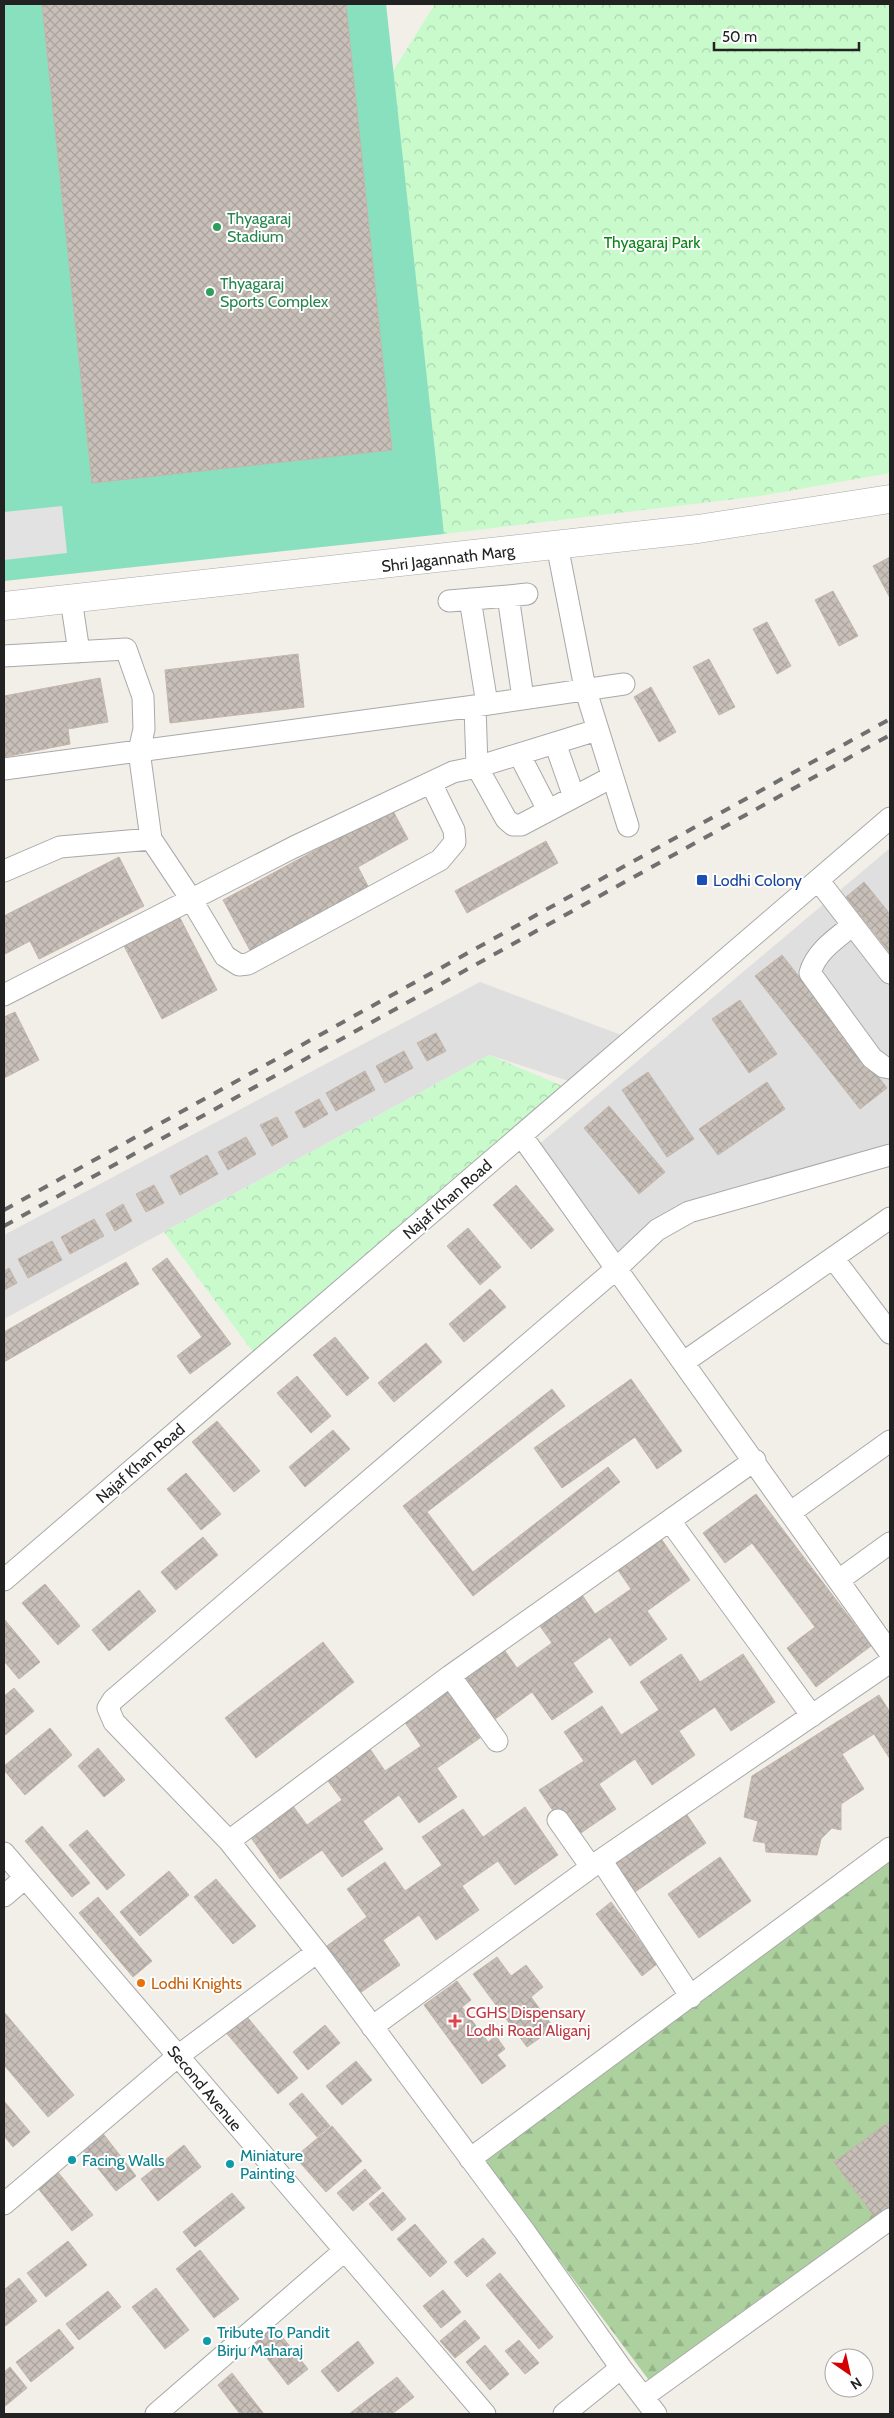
<svg xmlns="http://www.w3.org/2000/svg" width="894" height="2418" viewBox="0 0 894 2418" font-family="Cabin,sans-serif">
<style>
.residential{fill:#e0dfdf}
.forest{fill:url(#forest-firs)}
.park{fill:url(#park-crowns)}
.pitch{fill:#88e0be}
.parking{fill:#e2e2e2}
.building{fill:url(#building-cross-hatch);stroke:#c4b6ab}
.lines{fill:none;stroke-linecap:round;stroke-linejoin:round}
.minor-casing{stroke:#a9a9a9;stroke-width:23}
.tertiary-casing{stroke:#a9a9a9;stroke-width:29}
.minor{stroke:#fff;stroke-width:21}
.tertiary{stroke:#fff;stroke-width:28}
.rail{stroke:#707070;stroke-width:4;stroke-dasharray:10 10;stroke-linecap:butt}
.leisure-dot{fill:#2e9e5b;stroke:#fff;stroke-width:2}
.transit-dot{fill:#1a4fb4;stroke:#fff;stroke-width:2}
.food-dot{fill:#e8710a;stroke:#fff;stroke-width:2}
.health-dot{fill:#e0444e;stroke:#fff;stroke-width:2}
.culture-dot{fill:#0f9aa8;stroke:#fff;stroke-width:2}
.labels{text-anchor:middle;stroke-width:4;stroke-linejoin:round;paint-order:stroke}
.leisure-label{font-size:16px;fill:#27864d;stroke:#fff;text-anchor:start}
.park-label{font-size:16px;fill:#0c8416;stroke:#fff}
.street-label{font-size:16px;fill:#222;stroke:#fff}
.transit-label{font-size:16px;fill:#164399;stroke:#fff;text-anchor:start}
.food-label{font-size:16px;fill:#c56008;stroke:#fff;text-anchor:start}
.health-label{font-size:16px;fill:#be3a42;stroke:#fff;text-anchor:start}
.culture-label{font-size:16px;fill:#0d838f;stroke:#fff;text-anchor:start}
</style>
<defs>
<pattern id="forest-firs" width="22" height="20" patternUnits="userSpaceOnUse" patternTransform="scale(1.25)"><rect width="22" height="20" fill="#add19e"/><path d="M5 1l3.5 6h-7zM16 11l3.5 6h-7z" fill="#95b388"/></pattern>
<pattern id="park-crowns" width="20" height="18" patternUnits="userSpaceOnUse" patternTransform="scale(1.25)"><rect width="20" height="18" fill="#c8facc"/><path d="M2 6a3 3 0 1 1 6 0M12 15a3 3 0 1 1 6 0" fill="none" stroke="#acd6af"/></pattern>
<pattern id="building-cross-hatch" width="8" height="8" patternUnits="userSpaceOnUse" patternTransform="scale(1.25)"><rect width="8" height="8" fill="#c7bfb8"/><path d="M0 0l8 8M0 8l8-8" fill="none" stroke="#aba49e"/></pattern>
</defs>
<rect width="100%" height="100%" fill="#f2efe9"/>
<path class="residential" d="M890 848V1155L676 1218 617 1268 531 1151Z
M480 982 632 1039 578 1084 489 1055 4 1319V1235Z"/>
<path class="forest" d="M890 1853V2210L651 2383 482 2157Z"/>
<path class="park" d="M435 4H890V473L760 496 444 534 393 71Z
M489 1055 572 1090 259 1360 164 1232Z"/>
<path class="pitch" d="M4 4H386L444 534 4 581Z"/>
<path class="parking" d="M62 506 67 553 4 560V512Z"/>
<path class="building" d="M42 4H346L392 450 92 483Z
M890 557V598L873 566Z
M833 591 858 636 839 646 815 600Z
M767 622 791 666 777 674 753 629Z
M298 654 304 707 170 723 165 670Z
M709 659 735 707 719 715 693 667Z
M100 678 108 722 68 729 70 744 4 757V696Z
M651 687 676 732 659 742 634 697Z
M392 809 408 839 358 867 370 890 252 954 223 900Z
M546 841 558 863 467 913 455 891Z
M119 857 144 906 39 959 30 941 5 954 4 916Z
M864 882 890 914V953L846 897Z
M180 918 217 990 162 1019 124 946Z
M782 955 887 1088 860 1109 755 976Z
M740 1000 777 1054 749 1073 712 1019Z
M15 1012 39 1060 4 1078V1017Z
M436 1033 446 1051 427 1061 417 1043Z
M404 1051 413 1068 385 1083 376 1066Z
M365 1071 375 1090 336 1111 326 1093Z
M648 1072 694 1139 667 1157 622 1090Z
M767 1082 785 1109 718 1155 699 1129Z
M319 1099 328 1114 304 1128 295 1112Z
M609 1106 665 1172 639 1194 584 1128Z
M277 1117 288 1137 272 1146 260 1125Z
M246 1137 256 1154 228 1170 218 1152Z
M207 1155 218 1174 180 1195 170 1176Z
M154 1185 164 1203 146 1212 136 1194Z
M516 1185 554 1230 531 1249 493 1205Z
M123 1204 132 1221 115 1231 106 1214Z
M94 1219 104 1236 70 1254 61 1237Z
M468 1228 501 1267 480 1285 447 1246Z
M52 1241 62 1260 28 1278 18 1259Z
M167 1258 231 1344 190 1374 177 1356 202 1337 152 1269Z
M126 1262 139 1284 4 1362V1332Z
M9 1268 17 1283 4 1290V1271Z
M490 1289 506 1307 464 1342 449 1324Z
M335 1337 369 1378 347 1396 313 1355Z
M426 1343 442 1362 394 1402 378 1383Z
M297 1376 331 1416 311 1433 277 1393Z
M631 1379 682 1451 657 1469 635 1437 562 1488 534 1448Z
M552 1389 565 1406 427 1512 473 1572 608 1467 620 1482 473 1596 403 1506Z
M217 1421 260 1471 234 1492 192 1442Z
M333 1430 350 1449 305 1487 289 1467Z
M186 1473 221 1514 201 1530 167 1489Z
M756 1494 871 1646 816 1687 787 1648 815 1627 752 1543 725 1563 703 1533Z
M657 1533 690 1580 647 1611 667 1639 630 1666 610 1637 573 1663 593 1692 552 1720 532 1692 491 1722 457 1675 500 1644 517 1668 552 1643 535 1619 578 1589 595 1614 631 1589 614 1564Z
M203 1537 218 1555 176 1590 161 1572Z
M45 1584 80 1626 58 1645 22 1603Z
M139 1590 156 1611 109 1651 92 1630Z
M4 1619 40 1662 19 1679 4 1661Z
M323 1642 354 1682 256 1758 225 1718Z
M681 1654 700 1682 743 1654 775 1702 731 1731 715 1707 679 1731 695 1755 652 1785 635 1759 599 1784 616 1809 572 1839 539 1790 584 1761 564 1732 602 1706 621 1735 659 1710 640 1682Z
M14 1688 34 1711 4 1736V1696Z
M447 1690 480 1738 437 1768 457 1797 419 1823 399 1795 363 1821 383 1849 342 1877 322 1850 280 1879 247 1832 290 1802 307 1825 342 1800 325 1777 368 1746 385 1771 421 1746 404 1721Z
M879 1695 890 1712V1759L874 1734 842 1754 864 1789 841 1804V1830L832 1828 821 1839 817 1855 766 1852 765 1843 753 1841 758 1821 744 1817 752 1776Z
M50 1728 72 1755 25 1795 4 1770V1766Z
M98 1748 125 1780 104 1797 78 1766Z
M525 1807 558 1855 515 1885 498 1861 462 1886 479 1910 436 1940 419 1915 383 1940 400 1965 357 1995 324 1948 367 1917 347 1889 385 1862 405 1891 442 1865 422 1837 463 1809 483 1837Z
M685 1812 706 1843 632 1894 611 1863Z
M42 1826 90 1883 72 1897 25 1841Z
M87 1830 125 1875 107 1890 69 1845Z
M720 1857 751 1901 699 1938 668 1894Z
M169 1871 189 1895 140 1936 120 1912Z
M216 1879 256 1926 233 1944 194 1897Z
M98 1897 152 1961 133 1977 79 1913Z
M611 1902 657 1964 642 1976 596 1914Z
M497 1957 511 1976 526 1965 543 1987 531 1997 554 2028 527 2047 473 1974Z
M457 1981 471 2000 462 2007 488 2042 496 2036 505 2049 497 2055 506 2066 482 2084 424 2005Z
M4 2012 74 2095 48 2117 4 2065Z
M243 2012 298 2078 278 2094 223 2029Z
M325 2025 340 2043 308 2070 293 2052Z
M356 2061 372 2080 342 2105 326 2086Z
M302 2093 330 2126 317 2137 289 2104Z
M4 2101 30 2132 13 2147 4 2136Z
M890 2121V2208L876 2219 834 2162Z
M332 2126 362 2161 326 2192 295 2157Z
M101 2131 136 2176 116 2191 81 2147Z
M184 2145 201 2167 158 2201 141 2179Z
M365 2169 381 2188 353 2211 337 2193Z
M57 2171 93 2215 72 2231 37 2187Z
M383 2192 406 2219 392 2231 369 2204Z
M232 2193 245 2208 195 2247 183 2232Z
M415 2224 447 2262 430 2277 397 2239Z
M483 2238 496 2253 467 2277 454 2262Z
M68 2241 87 2265 46 2297 27 2273Z
M200 2250 239 2299 214 2318 176 2269Z
M500 2273 553 2337 539 2349 486 2285Z
M19 2278 37 2301 4 2327V2290Z
M156 2288 189 2330 165 2349 132 2307Z
M443 2290 461 2312 441 2328 423 2306Z
M108 2291 121 2307 79 2340 66 2324Z
M465 2320 480 2338 455 2358 440 2341Z
M271 2323 308 2369 288 2385 252 2339Z
M59 2329 74 2348 31 2382 16 2362Z
M519 2340 539 2363 525 2374 505 2351Z
M358 2341 374 2363 338 2392 321 2371Z
M485 2345 509 2374 490 2390 466 2362Z
M10 2367 27 2388 4 2407V2372Z
M232 2373 264 2414H240L218 2385Z
M397 2377 414 2397 392 2414H349Z"/>
<g class="lines">
<g class="minor-casing">
<path id="minor" d="M557 545 585 688 628 826
M508 596 527 594
M71 599 79 652
M470 599 487 704
M449 601 508 596 523 698
M4 656 126 649 143 697 144 729 139 751 151 839 191 899 225 956 239 965 248 964 440 860 455 842 454 830 431 783
M597 730 477 767 506 819 513 825H521L612 777
M555 743 574 797
M519 754 548 810
M4 769 475 706 624 684
M4 871 60 847 151 839
M818 880 890 973
M853 925C837 938 816 951 810 973L872 1058 884 1067 890 1068
M4 995 294 847 453 772 477 767 475 706
M521 1135 890 1653
M833 1258 890 1333
M684 1362 890 1218
M791 1512 890 1441
M670 1521 812 1716
M4 1580 890 818
M839 1580 890 1543
M450 1676 497 1741
M558 1820 591 1867
M229 1841 450 1676 755 1460
M4 1853 485 2414
M601 1860 691 1997
M4 1896 25 1878
M372 2027 601 1860 890 1662
M470 2159 890 1848
M4 2204 178 2056 317 1952
M643 2397 890 2219
M156 2414 344 2251
M564 2414 621 2368
M656 2414 621 2368 525 2232 317 1952 229 1841 114 1722 108 1708 113 1700 617 1268 657 1230 689 1212 890 1155"/>
</g>
<g class="tertiary-casing">
<path id="tertiary" d="M4 606 698 529 890 499"/>
</g>
<use href="#minor" class="minor"/>
<use href="#tertiary" class="tertiary"/>
<path class="rail" d="M4 1210 890 719
M4 1226 890 735"/>
</g>
<g class="leisure-dot">
<circle cx="217" cy="227" r="5"/>
<circle cx="210" cy="292" r="5"/>
</g>
<rect class="transit-dot" x="696" y="874" width="12" height="12" rx="2.5"/>
<circle class="food-dot" cx="141" cy="1983" r="5"/>
<path class="health-dot" d="M452.5 2013.5h5v5h5v5h-5v5h-5v-5h-5v-5h5z"/>
<g class="culture-dot">
<circle cx="72" cy="2160" r="5"/>
<circle cx="230" cy="2164" r="5"/>
<circle cx="207" cy="2341" r="5"/>
</g>
<g class="labels">
<g class="leisure-label">
<text x="227" y="224">Thyagaraj<tspan x="227" dy="18">Stadium</tspan></text>
<text x="220" y="289">Thyagaraj<tspan x="220" dy="18">Sports Complex</tspan></text>
</g>
<g class="park-label">
<text x="652" y="248">Thyagaraj Park</text>
</g>
<g class="street-label">
<text transform="translate(448 558) rotate(-7)" y="6">Shri Jagannath Marg</text>
<text transform="translate(447 1199) rotate(-41)" y="6">Najaf Khan Road</text>
<text transform="translate(140 1463) rotate(-41)" y="6">Najaf Khan Road</text>
<text transform="translate(205 2088) rotate(50)" y="6">Second Avenue</text>
</g>
<g class="transit-label">
<text x="713" y="886">Lodhi Colony</text>
</g>
<g class="food-label">
<text x="151" y="1989">Lodhi Knights</text>
</g>
<g class="health-label">
<text x="466" y="2018">CGHS Dispensary<tspan x="466" dy="18">Lodhi Road Aliganj</tspan></text>
</g>
<g class="culture-label">
<text x="240" y="2161">Miniature<tspan x="240" dy="18">Painting</tspan></text>
<text x="82" y="2166">Facing Walls</text>
<text x="217" y="2338">Tribute To Pandit<tspan x="217" dy="18">Birju Maharaj</tspan></text>
</g>
</g>
<rect width="894" height="2418" fill="none" stroke="#222222" stroke-width="10"/>
<g transform="translate(849 2373) rotate(146)"><circle r="24" fill="#ffffff" stroke="#a7a7a7"/>
<path d="M0-4L9 19L0 12L-9 19Z" fill="#d40000"/>
<text y="-8" font-size="14" font-weight="bold" text-anchor="middle" fill="#222222">N</text>
</g>
<path d="M714 42v8h145v-8" fill="none" stroke="#222222" stroke-width="2.5"/>
<text x="722" y="42" font-size="15" fill="#222222" stroke="#ffffff" stroke-width="4" paint-order="stroke">50 m</text>
</svg>
